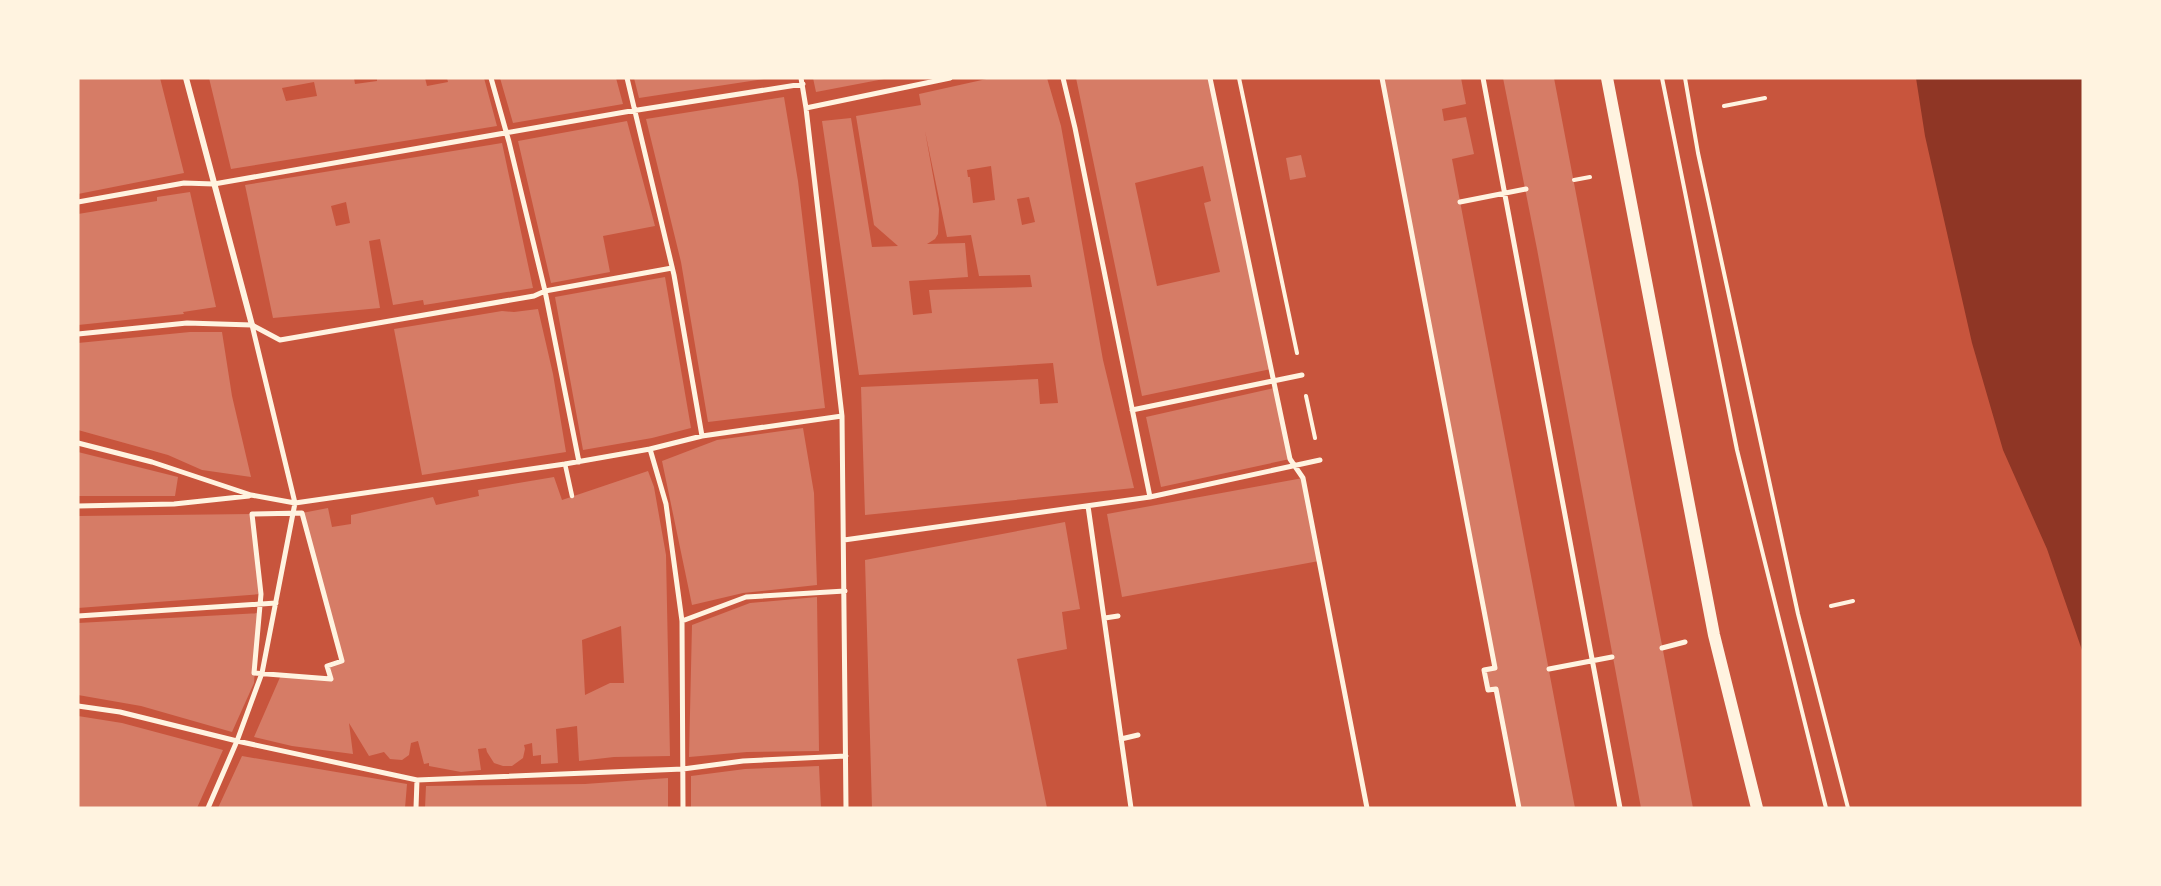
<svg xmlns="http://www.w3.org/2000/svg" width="2161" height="886" viewBox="0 0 2161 886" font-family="Merriweather,serif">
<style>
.water{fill:#8f3625}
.building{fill:#d67c66;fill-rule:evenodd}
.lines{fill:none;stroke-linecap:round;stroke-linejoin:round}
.path{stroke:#fff3e0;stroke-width:4}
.service{stroke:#fff3e0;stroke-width:4.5}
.pedestrian{stroke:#fff3e0;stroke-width:5}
.minor{stroke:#fff3e0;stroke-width:6}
.secondary{stroke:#fff3e0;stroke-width:12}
</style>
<rect width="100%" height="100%" fill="#c8553d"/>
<path class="water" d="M1916 78H2083V653L2047 549 2003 450 1972 343 1925 136Z"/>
<path class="building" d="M78 78H160L184 173 78 194Z
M209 78H354L355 84 377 81V78H425L427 86 448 82 447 78H484L497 126 231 169ZM314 82 317 96 286 101 282 88Z
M500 78H616L623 104 513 123Z
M634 78H764V79L639 98Z
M813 78H884V79L816 92Z
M991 78H1047L1061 126 1103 360 1134 488 865 515 861 387 1038 379 1040 404 1058 403 1053 363 859 375 822 121 851 118 872 247 898 246 874 225 856 116 921 105 919 94ZM925 131 947 237 971 235 979 276 1030 275 1032 287 929 290 932 313 913 315 909 281 968 277 965 243 927 244 935 239 938 234 939 209ZM991 166 995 200 973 203 970 177H968L967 170ZM1029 197 1035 222 1022 225 1017 199Z
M1076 78H1210L1271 369 1142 396ZM1203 166 1211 201 1204 203 1220 272 1157 286 1135 183Z
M1382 78H1461L1466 104 1442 109 1444 121 1466 117 1474 154 1452 159 1575 808H1519L1496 689 1488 690 1484 670 1495 668Z
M1503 78H1554L1693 808H1641L1537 249Z
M784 97 798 181 825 408 708 422 681 262 646 119Z
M627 121 655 226 603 236 610 272 551 283 518 141Z
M502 143 533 288 424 305 423 300 393 305 380 239 369 241 380 308 273 318 245 185ZM346 202 350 223 336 226 331 206Z
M1301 155 1306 177 1290 180 1286 158Z
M190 192 216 307 183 312 184 314 78 325V214L157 201V197Z
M665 277 691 428 652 438 583 450 555 297Z
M538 309 553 374 566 452 422 475 394 329 502 311 514 312Z
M190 332H222L232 396 251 477 202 470 168 455 78 430V343Z
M1274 388 1290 459 1161 487 1146 417Z
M803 428 814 493 817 585 743 593 692 605 662 461 717 440Z
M78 452 178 477 175 496H78Z
M648 471 654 487 666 555 670 756 614 757 579 761 577 726 556 729 558 763 541 764V755L533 756 532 743 524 745 525 749 523 758 512 766H503L494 763 487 752 486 748 478 749 481 770 461 772 429 766V763L424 764 418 741 411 743 409 755 402 760 390 759 384 752 369 756 349 723 353 754 292 746 254 737 281 675 331 679 327 666 342 661 302 513 328 508 332 527 351 524V515L433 497 436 505 479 496 478 490 554 477 562 500ZM621 626 624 683H610L585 695 582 640Z
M1303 478 1319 561 1122 597 1107 514Z
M252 514 261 594 78 608V516Z
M1065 522 1080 609 1062 612 1067 649 1017 659 1047 808H872L865 560Z
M817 597 819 751 747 752 689 757 692 625 750 603Z
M259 613 254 683 232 732 141 706 78 695V623Z
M78 716 122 723 223 750 197 808H78Z
M242 756 407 784 405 808H218Z
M819 766 821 808H691V776L745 769Z
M668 778V808H425L426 786 585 784Z"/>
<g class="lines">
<path class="path" d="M1239 78 1297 353
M1662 78 1737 450 1826 808
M1685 78 1698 153 1798 614 1848 808
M1724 106 1765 98
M1574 180 1590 177
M1306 396 1315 438
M1831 606 1853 601"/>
<path class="service" d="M565 464 572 496"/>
<path class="pedestrian" d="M491 78 509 142 545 291 579 462
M627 78 674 275 702 436
M801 78 806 108 842 416 846 808
M1063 78 1075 128 1150 497
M1210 78 1290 459 1303 478 1367 808
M1382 78 1495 668 1484 670 1488 690 1496 689 1519 808
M1483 78 1620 808
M806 108 950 78
M78 202 184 183 214 184 625 112 803 84
M1460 202 1526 189
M78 334 187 323 252 325 280 340 534 296 545 291 672 268
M1132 410 1302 375
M78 443 152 462 251 495 295 503 565 464 650 449 702 436 842 416
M650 449 666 504 682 621 683 808
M78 506 174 504 249 496
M1088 506 1131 808
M302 513 342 661 327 666 331 679 254 673 261 594 252 514Z
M844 540 1150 497 1320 460
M78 616 276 603
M1105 618 1118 616
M682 621 746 597 845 591
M1662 648 1685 642
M1549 669 1612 657
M78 706 120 712 237 741 417 780 683 769 743 761 846 756
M1121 739 1138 735
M208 808 237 741 262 673 295 503 252 325
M416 808 417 780"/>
<path class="minor" d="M186 78 252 325"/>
<path class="secondary" d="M1607 78 1714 635 1757 808"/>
</g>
<rect width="2161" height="886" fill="none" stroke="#fff3e0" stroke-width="159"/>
</svg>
